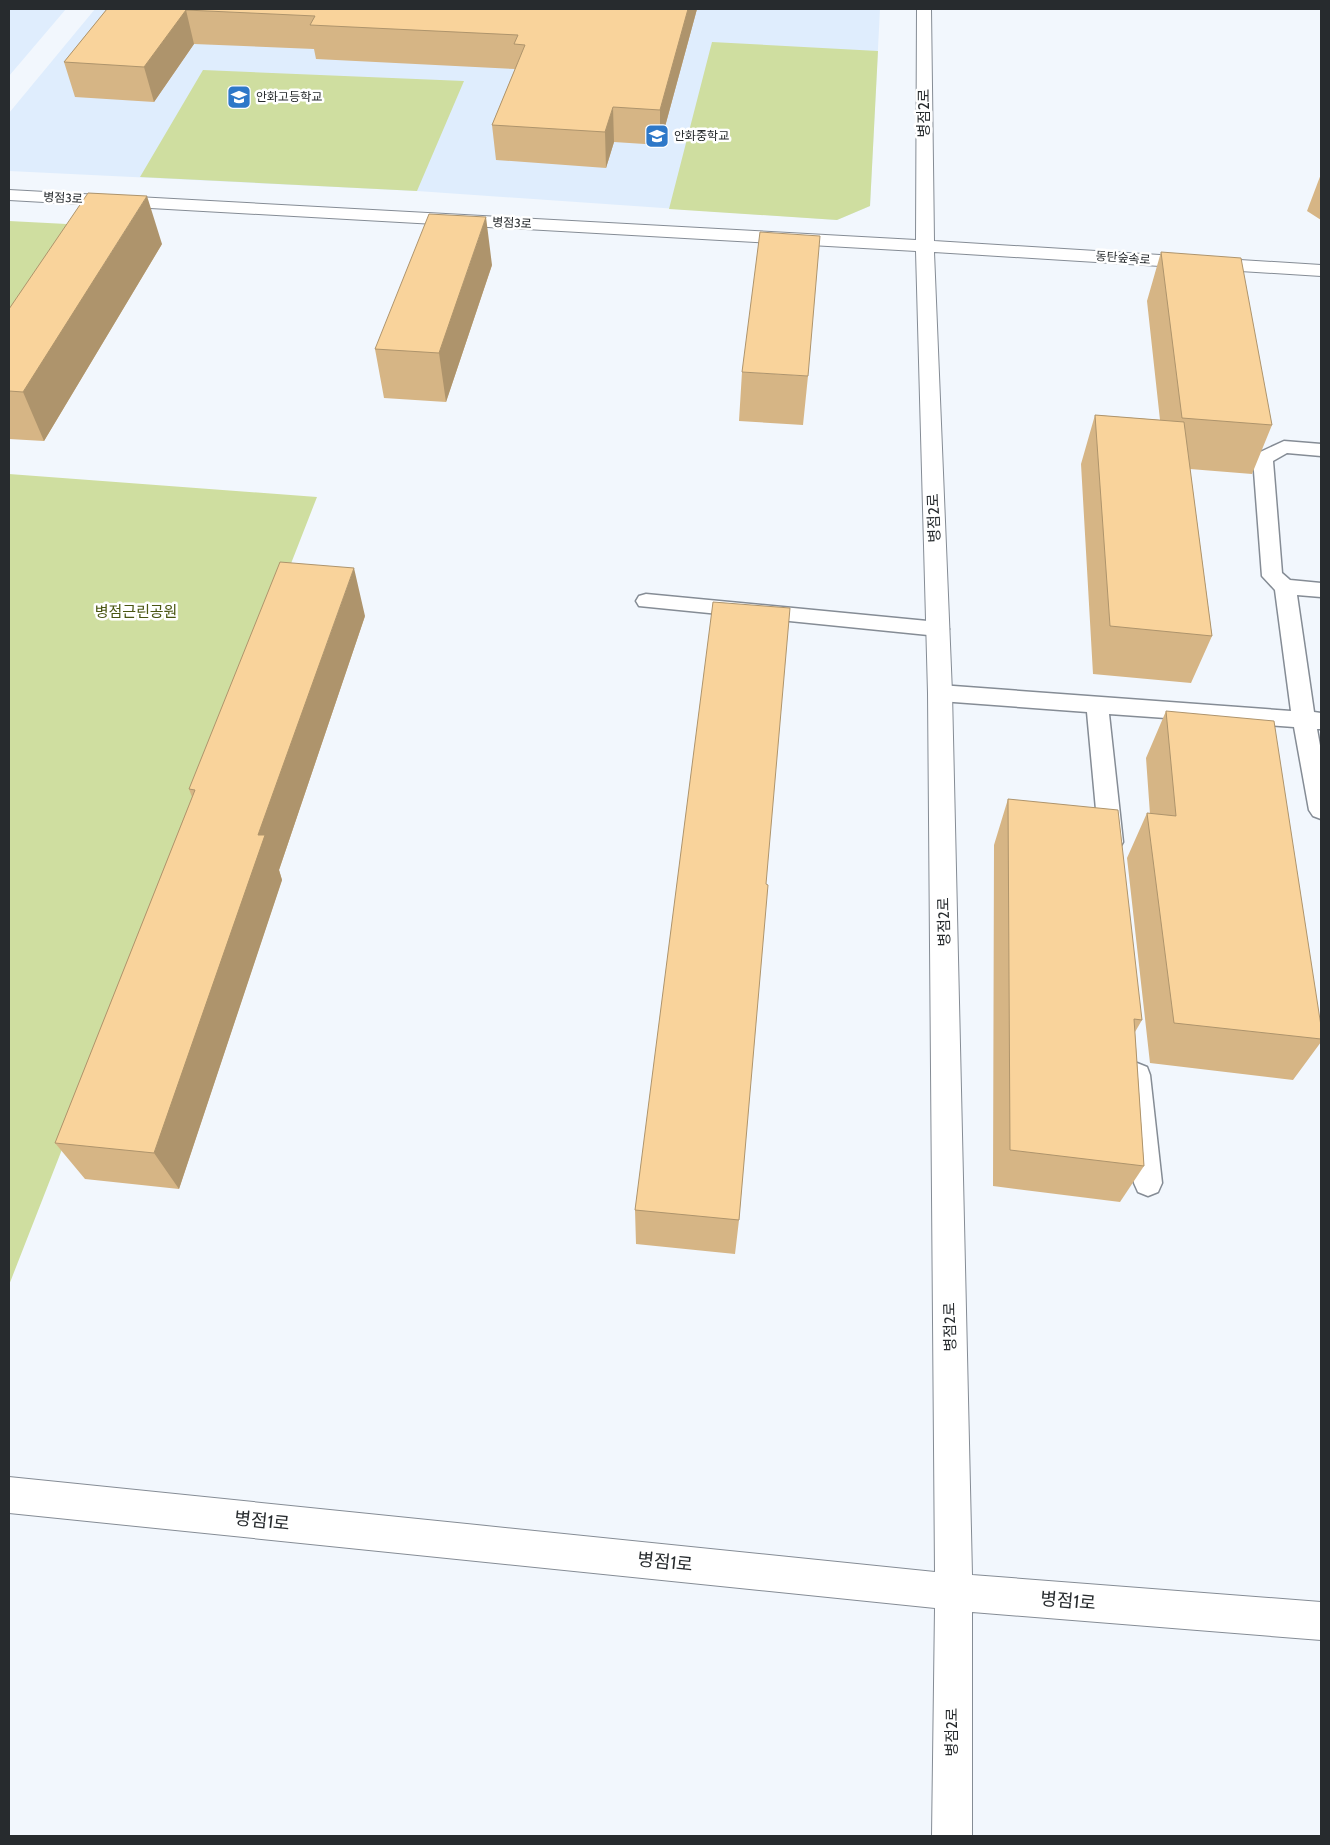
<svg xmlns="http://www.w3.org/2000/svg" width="1330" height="1845" viewBox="0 0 1330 1845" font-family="Cabin,'Noto Sans KR',sans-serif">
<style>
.built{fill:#dfedfd}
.green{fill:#cfdea0}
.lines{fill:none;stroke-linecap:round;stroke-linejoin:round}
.service-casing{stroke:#858c95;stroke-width:3}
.tertiary-casing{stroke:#858c95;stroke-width:2}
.service{fill:#fff;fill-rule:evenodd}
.tertiary{fill:#fff;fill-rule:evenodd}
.wall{fill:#d6b585}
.shaded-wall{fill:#ae946c}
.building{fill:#f9d39b;stroke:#ae946c}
.labels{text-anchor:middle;stroke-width:5;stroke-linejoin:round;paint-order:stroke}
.far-poi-label{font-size:12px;fill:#272b2e;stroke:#fff;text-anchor:start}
.far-street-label{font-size:12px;fill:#272b2e;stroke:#fff}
.street-label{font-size:15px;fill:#272b2e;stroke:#fff}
.park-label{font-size:15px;fill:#495511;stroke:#fff}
.near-street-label{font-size:18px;fill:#272b2e;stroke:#fff}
</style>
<rect width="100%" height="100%" fill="#f2f7fd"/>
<path class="built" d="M9 9H66L9 76Z
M95 9H880L870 206 837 220 417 191 9 171V113Z"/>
<path class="green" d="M712 42 878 51 870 206 837 220 669 209Z
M203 70 464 81 417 191 140 177Z
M9 221 86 225 9 342Z
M9 474 317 497 9 1285Z"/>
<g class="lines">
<g class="service-casing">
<path id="service" d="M1284 441 1321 444V456L1287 453 1273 461 1282 573 1290 580 1321 583V597L1297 595 1314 712 1321 713V729H1317L1321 751V819L1313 816 1309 810 1294 727 1109 714 1123 842 1119 849 1111 851 1103 849 1099 842 1087 712 940 701 932 699 929 693 932 687 940 685 1291 711 1275 590 1262 576 1253 458 1256 454Z
M646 594 938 622 946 624 949 629 946 634 938 636 639 606 636 601 639 596Z
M1137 1063 1147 1067 1150 1075 1162 1183 1158 1192 1148 1196 1138 1192 1134 1183 1124 1075 1127 1067Z"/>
</g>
<g class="tertiary-casing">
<path id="tertiary" d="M917 9H931L934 241 1321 265V276L934 252 952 693 972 1575 1321 1602V1640L972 1612V1836H932L935 1608 9 1513V1477L935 1572 928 693 916 251 9 200V190L916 240Z"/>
</g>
<use href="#service" class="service"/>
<use href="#tertiary" class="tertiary"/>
</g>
<path class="wall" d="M107 9H697L660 145 614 142 606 168 496 160 492 125 515 69 316 59 314 49 194 44 154 102 75 97 64 62Z
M1321 174V220L1307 211Z
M162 244 44 441 9 439V309Z
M1161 252 1272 425 1252 474 1190 469 1212 636 1191 683 1093 674 1081 464 1095 415 1160 420 1147 301Z
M492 265 446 402 384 398 375 349Z
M742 372 808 376 803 425 739 421Z
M365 616 279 870 282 880 179 1189 85 1179 55 1143 192 797 189 789Z
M1166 711 1321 1026V1042L1293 1080 1150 1063 1127 858 1147 813 1150 814 1146 758Z
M1008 799 1142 1020 1135 1032 1144 1166 1120 1202 993 1186 994 845Z
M766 884 739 1220 735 1254 636 1244 635 1210Z"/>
<path class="shaded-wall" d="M688 9H697L660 145V110Z
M186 10 194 44 154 102 144 67Z
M613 107 614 142 606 168 605 132Z
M147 196 162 244 44 441 23 392Z
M486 217 492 265 446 402 439 353Z
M354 568 365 616 279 870 282 880 179 1189 154 1153 258 835Z"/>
<path class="building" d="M107 9H688L660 110 613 107 605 132 492 125 525 45 514 44 518 35 310 25 315 16 186 10 144 67 64 62Z
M88 193 147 196 23 392 9 391V309Z
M429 214 486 217 439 353 375 349Z
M760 232 820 236 808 376 742 372Z
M1161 252 1241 258 1272 425 1182 418Z
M1095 415 1184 422 1212 636 1110 626Z
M280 562 354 568 258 835H265L154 1153 55 1143 195 790 189 789Z
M713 602 790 608 766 884 768 885 739 1220 635 1210Z
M1166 711 1274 721 1321 1026V1039L1174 1023 1147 813 1176 816Z
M1008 799 1118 810 1142 1020 1134 1019 1144 1166 1010 1150Z"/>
<defs>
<g id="school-square" transform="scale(1.25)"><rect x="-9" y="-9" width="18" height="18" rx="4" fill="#2e78c8" stroke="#fff"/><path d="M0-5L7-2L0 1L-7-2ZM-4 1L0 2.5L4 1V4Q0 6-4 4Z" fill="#fff"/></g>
</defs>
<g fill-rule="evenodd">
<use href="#school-square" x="239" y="97"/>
<use href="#school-square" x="657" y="136"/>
</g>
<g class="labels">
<g class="far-poi-label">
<text x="256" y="101">안화고등학교</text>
<text x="674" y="140">안화중학교</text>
</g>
<g class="far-street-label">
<text transform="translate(63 198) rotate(3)" y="4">병점3로</text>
<text transform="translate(512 223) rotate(3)" y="4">병점3로</text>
<text transform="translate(1123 258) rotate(4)" y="4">동탄숲속로</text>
</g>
<g class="street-label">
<text transform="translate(924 113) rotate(-90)" y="5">병점2로</text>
<text transform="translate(934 518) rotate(-92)" y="5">병점2로</text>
<text transform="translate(944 922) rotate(-91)" y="5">병점2로</text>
<text transform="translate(950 1327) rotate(-91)" y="5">병점2로</text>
<text transform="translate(952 1732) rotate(-90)" y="5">병점2로</text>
</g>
<g class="park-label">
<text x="136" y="617">병점근린공원</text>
</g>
<g class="near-street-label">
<text transform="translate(262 1521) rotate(6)" y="6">병점1로</text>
<text transform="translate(665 1562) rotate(6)" y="6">병점1로</text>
<text transform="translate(1068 1601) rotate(5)" y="6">병점1로</text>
</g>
</g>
<rect width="1330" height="1845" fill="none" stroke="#272b2e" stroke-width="20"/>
</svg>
